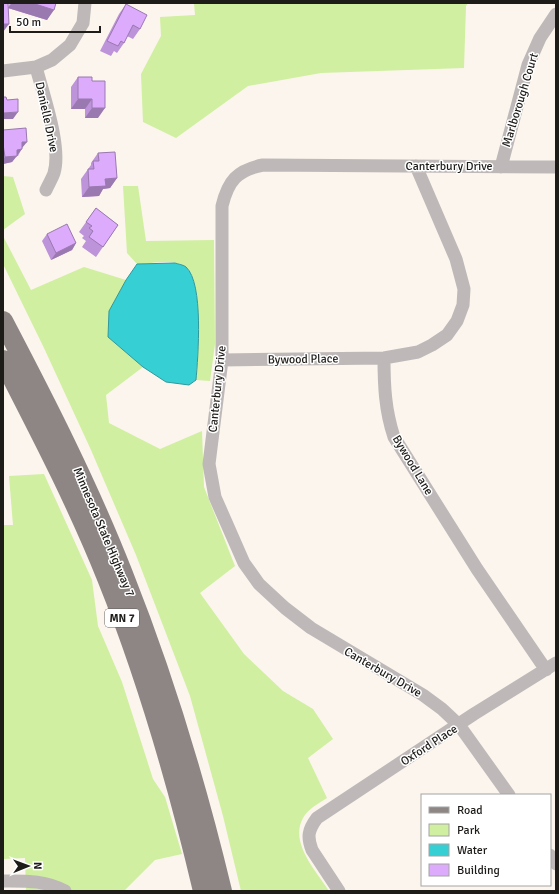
<svg xmlns="http://www.w3.org/2000/svg" width="559" height="894" viewBox="0 0 559 894" font-family="Signika,sans-serif">
<style>
.green{fill:#d0efa0}
.water{fill:#36cfd4;stroke:#2f999c}
.lines{fill:none;stroke-linecap:round;stroke-linejoin:round}
.minor{stroke:#beb9b8;stroke-width:13}
.primary{stroke:#8e8684;stroke-width:20}
.wall{fill:#bd93d9}
.shaded-wall{fill:#9a78b0}
.building{fill:#dcabfc;stroke:#9a78b0}
.labels{text-anchor:middle;stroke-width:3;stroke-linejoin:round;paint-order:stroke}
.shield{fill:#fff;stroke:#62605e;stroke-width:1}
.shield-label{font-size:11px;font-weight:bold;fill:#1e1c19}
.street-label{font-size:12px;fill:#1e1c19;stroke:#fff}
</style>
<rect width="100%" height="100%" fill="#fbf5ed"/>
<path class="green" d="M194 3H468L466 6 464 68 321 73 248 86 176 138 143 122 141 74 161 36 160 17 195 15Z
M3 176 13 177 25 214 3 230Z
M123 186H138L146 241 214 240 215 344 210 381 196 380C198 358 204 280 186 267 174 258 151 264 137 264L127 253Z
M3 236 31 290 84 267 126 280 109 311 108 337 143 367 106 395 109 423 160 449 202 431 204 487 235 566 200 593 244 654 283 691 313 709 333 739 308 758 327 798C319 803 308 809 303 818 289 843 317 872 329 891H241L223 816 190 696 136 555 91 450 44 348 3 264Z
M44 474 92 580 98 626 122 682 153 779 165 797 182 854 155 860 124 891H26L25 858 3 859V525H13L9 476Z"/>
<path class="water" d="M175 263C178 264 184 265 186 267 204 283 198 357 196 380L189 385 166 382 143 367 108 337 109 311 126 280 137 264Z"/>
<g class="lines">
<path class="minor" d="M36 67C43 94 62 147 54 173 52 179 48 185 46 190
M3 71 36 67 52 60 70 45 83 23 85 3
M501 167 528 65 540 38 556 14
M384 358C384 385 385 410 394 437L477 569 546 670
M222 360 384 358 418 352 432 345 447 335 457 321 463 305 464 289 456 259 416 166
M509 795 459 725 442 709 423 695 311 628 285 608 259 584 244 563 215 497 209 464 222 360V206C228 181 237 170 263 165L556 167
M550 855 556 864
M3 881C25 881 45 880 65 891
M339 891 312 850C307 837 308 830 317 818L474 714 556 663"/>
<path class="primary" d="M3 321C46 403 89 487 123 574 164 677 196 783 222 891
M3 360C40 432 77 503 107 578 148 680 178 785 203 891"/>
</g>
<path class="wall" d="M10 3H56L47 20 8 8Z
M126 4 140 29 133 39 127 36 124 43 117 53 114 51 111 56 100 51 119 14Z
M78 77 92 81 98 118H85V109H71V87Z
M3 130 22 148 18 156H17L12 162 3 164Z
M98 153 117 178 110 188 103 189 99 196 82 197 81 179 91 165V163Z
M96 208 118 225 96 257 82 247 86 241 82 238 84 236 79 232Z
M47 234 76 243 72 250 51 260 42 241Z"/>
<path class="shaded-wall" d="M12 3H32L54 10 47 20 8 8Z
M3 24H9L3 32Z
M78 99H92L85 109H71Z
M92 108H105L98 118H85Z
M18 112 13 119H3V113Z
M22 142H27L22 148Z
M22 149 12 162 3 164V159L5 157 17 150Z
M117 178 110 188 103 189 99 196 82 197 89 187 105 179Z
M76 243 72 250 51 260 56 253Z"/>
<path class="building" d="M3 3H8L9 24H3Z
M32 3H56L54 10Z
M126 4 147 15 140 29 133 25 124 43 121 41 118 46 107 41Z
M78 77H92V81H105V108H92V99H78Z
M3 97H6L7 100 18 99V112L3 113Z
M26 128 27 142H22V149L17 150V156L5 157 3 144V130Z
M115 152 117 178 105 179 106 186 89 187 88 169H94L93 161H99L98 153Z
M96 208 118 225 103 247 89 237 93 231 89 228 92 226 86 222Z
M67 224 76 243 56 253 47 234Z"/>
<g class="labels">
<rect class="shield" x="105" y="609" width="34" height="18" rx="3"/>
<g class="shield-label">
<text x="122" y="622">MN 7</text>
</g>
<g class="street-label">
<text transform="translate(520 100) rotate(-73)" y="4">Marlborough Court</text>
<text transform="translate(47 117) rotate(78)" y="4">Danielle Drive</text>
<text x="449" y="170">Canterbury Drive</text>
<text transform="translate(303 359) rotate(-1)" y="4">Bywood Place</text>
<text transform="translate(217 389) rotate(-84)" y="4">Canterbury Drive</text>
<text transform="translate(413 465) rotate(59)" y="4">Bywood Lane</text>
<text transform="translate(104 532) rotate(67)" y="4">Minnesota State Highway 7</text>
<text transform="translate(383 672) rotate(30)" y="4">Canterbury Drive</text>
<text transform="translate(429 745) rotate(-33)" y="4">Oxford Place</text>
</g>
</g>
<rect width="559" height="894" fill="none" stroke="#1e1c19" stroke-width="8"/>
<rect x="421" y="794" width="130" height="92" fill="#ffffff" stroke="#a5a4a3"/>
<rect x="429" y="807" width="20" height="6" fill="#8e8684" stroke="#a5a4a3"/>
<text x="457" y="814" font-size="12" fill="#1e1c19">Road</text>
<rect x="429" y="824" width="20" height="12" fill="#d0efa0" stroke="#a5a4a3"/>
<text x="457" y="834" font-size="12" fill="#1e1c19">Park</text>
<rect x="429" y="844" width="20" height="12" fill="#36cfd4" stroke="#a5a4a3"/>
<text x="457" y="854" font-size="12" fill="#1e1c19">Water</text>
<rect x="429" y="864" width="20" height="12" fill="#dcabfc" stroke="#a5a4a3"/>
<text x="457" y="874" font-size="12" fill="#1e1c19">Building</text>
<g transform="translate(28 866) rotate(89)" stroke="#ffffff" stroke-width="3" paint-order="stroke">
<path d="M0-3L7 15L0 10L-7 15Z" fill="#1e1c19"/>
<text y="-6" font-size="11" font-weight="bold" text-anchor="middle" fill="#1e1c19">N</text>
</g>
<path d="M10 26v6h90v-6" fill="none" stroke="#1e1c19" stroke-width="2"/>
<text x="16" y="26" font-size="12" fill="#1e1c19" stroke="#ffffff" stroke-width="3" paint-order="stroke">50 m</text>
</svg>
